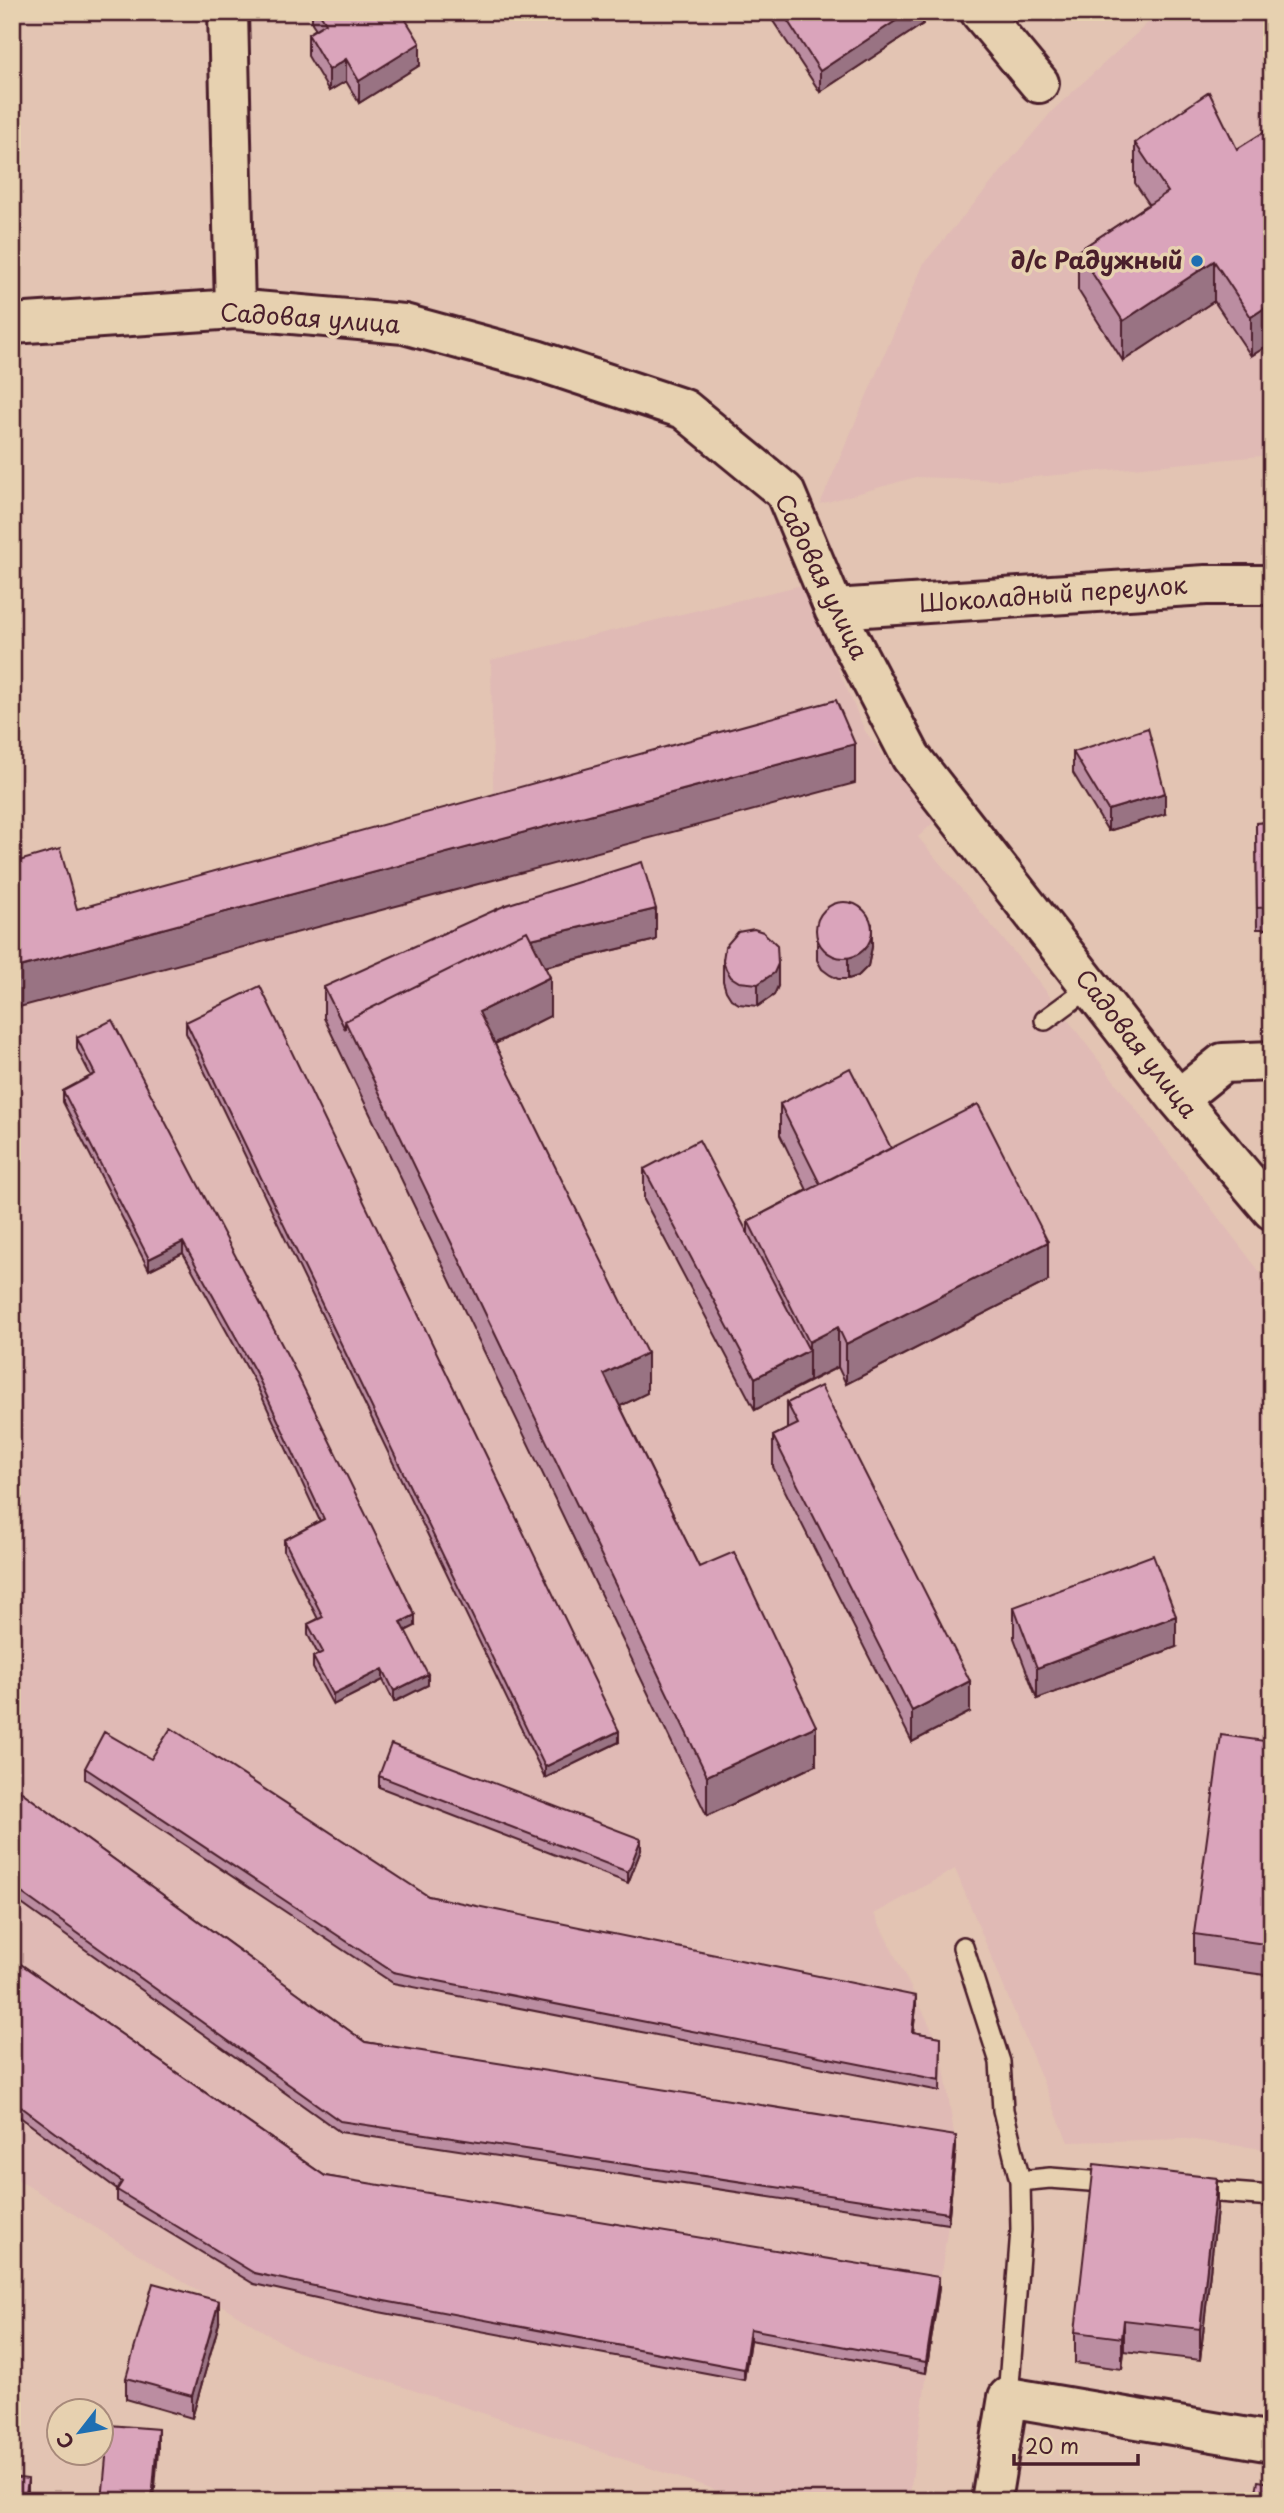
<svg xmlns="http://www.w3.org/2000/svg" width="1284" height="2513" viewBox="0 0 1284 2513" font-family="'Playpen Sans',sans-serif">
<style>
.built{fill:#e0bab5}
.lines{fill:none;stroke-linecap:round;stroke-linejoin:round}
.service-casing{stroke:#4a1f2b;stroke-width:24}
.minor-casing{stroke:#4a1f2b;stroke-width:44}
.service{stroke:#e7d1b0;stroke-width:19}
.minor{stroke:#e7d1b0;stroke-width:38}
.wall{fill:#bb8da1;stroke:#4a1f2b;stroke-width:2}
.shaded-wall{fill:#997383;stroke:#4a1f2b;stroke-width:2}
.building{fill:#daa4bb;stroke:#4a1f2b;stroke-width:2}
.poi-dot{fill:#1f6fb2;stroke:#e7d1b0;stroke-width:2.5}
.labels{text-anchor:middle;stroke-width:7;stroke-linejoin:round;paint-order:stroke}
.poi-label{font-size:24px;font-weight:bold;fill:#4a1f2b;stroke:#e7d1b0;text-anchor:end}
.street-label{font-size:24px;fill:#4a1f2b;stroke:#e7d1b0}
</style>
<rect width="100%" height="100%" fill="#e3c4b3"/>
<filter id="ink" filterUnits="userSpaceOnUse"><feTurbulence type="fractalNoise" baseFrequency=".0143" numOctaves="2"/><feDisplacementMap in="SourceGraphic" scale="14" xChannelSelector="R" yChannelSelector="G"/><feConvolveMatrix kernelMatrix="1 2 1 2 8 2 1 2 1" color-interpolation-filters="sRGB"/></filter>
<g filter="url(#ink)">
<path class="built" d="M1160 12H1272V455L1002 480 916 477 820 504 924 263 1053 110Z
M802 585 865 731 934 822 918 837 1042 986 1272 1288V2150L1186 2139 1068 2142 955 1869 874 1914 941 2048 956 2147 948 2224 909 2501H750L297 2352 12 2176V902L77 948 494 834 491 660Z"/>
<g class="lines">
<g class="service-casing">
<path id="service" d="M1045 1020 1090 987
M963 1947 1000 2062 1003 2110 1020 2181 1021 2230 1008 2397
M1020 2181 1050 2178 1116 2183
M1192 2190 1272 2196"/>
</g>
<g class="minor-casing">
<path id="minor" d="M228 12 235 309
M980 12 1039 83
M12 324 235 309 404 324 536 360 684 409 785 492 834 609 911 757 1178 1099 1272 1210
M834 609 1206 585H1272
M1178 1099 1223 1063 1272 1061
M991 2501 1008 2397 1272 2442"/>
</g>
<use href="#service" class="service"/>
<use href="#minor" class="minor"/>
</g>
<path class="wall" d="M312 12H401L420 65 359 103 346 81 329 91 308 56V34L316 29 312 23Z
M767 12H923V24L820 92Z
M1272 127V343L1251 356 1214 301 1123 361 1078 290V251L1149 204 1135 183V143L1237 149Z
M1073 752 1165 814 1108 831 1073 773Z
M1272 822V929H1257L1256 823Z
M817 938 872 947 868 966 858 976 848 979H838L830 975 822 969 817 960Z
M656 940 545 967 550 1016 495 1044 647 1393 620 1406 699 1567 816 1765 707 1816 324 1018V987Z
M723 960 778 986 774 995 758 1006 739 1004 731 999 726 991 723 981Z
M186 1022 619 1742 545 1778 186 1033Z
M77 1038 415 1626 405 1631 428 1685 394 1702 383 1680 333 1705 313 1668V1657L318 1654 308 1635V1624L318 1619 284 1551V1540L320 1521 257 1386 183 1253 149 1270 63 1102V1091L91 1076 77 1049Z
M780 1104 891 1148 1048 1281 846 1384 838 1367 755 1410 644 1200V1169L748 1233V1221L807 1190 780 1135Z
M787 1403 970 1712 912 1742 773 1467V1436L787 1429Z
M1014 1607 1176 1647 1037 1699 1014 1638Z
M1272 1742V1976L1194 1965V1934Z
M151 1759 428 1896 916 2007 913 2032 941 2037 940 2091 393 1983 85 1779V1768Z
M379 1776 641 1850 628 1883 379 1787Z
M12 1785 365 2042 956 2147 948 2224 340 2132 12 1897Z
M12 1958 325 2176 939 2288 926 2373 750 2340 744 2380 379 2312 254 2284 117 2201V2189L12 2111Z
M1217 2210 1200 2360 1124 2351 1122 2369 1075 2363V2332Z
M219 2323 192 2418 126 2399V2378Z"/>
<path class="shaded-wall" d="M909 12H923V24L820 92V71Z
M420 43V65L359 103V81Z
M346 59V81L329 91V70Z
M1214 261V301L1123 361V321Z
M1272 303V343L1251 356V317Z
M855 744V783L12 1009V969Z
M1165 793V814L1108 831V810Z
M656 909V940L527 971V940Z
M872 925V947L868 966 858 976 848 979V958Z
M778 964V986L774 995 758 1006V984Z
M550 977V1016L479 1051V1012Z
M183 1242V1253L149 1270V1259Z
M1048 1242V1281L846 1384V1344Z
M838 1327V1367L809 1381V1342Z
M809 1350V1381L755 1410V1378Z
M647 1353V1393L604 1414V1374Z
M415 1615V1626L401 1633V1622Z
M1176 1616V1647L1037 1699V1668Z
M383 1669V1680L333 1705V1694Z
M428 1674V1685L394 1702V1691Z
M970 1681V1712L912 1742V1711Z
M816 1726V1765L707 1816V1776Z
M619 1731V1742L545 1778V1767Z
M641 1839V1850L628 1883V1872Z
M916 1996V2007L912 2043V2032Z
M956 2136V2147L948 2224V2213Z
M1217 2178V2210L1200 2360V2329Z
M939 2277V2288L926 2373V2362Z
M219 2301V2323L192 2418V2396Z
M1124 2320V2351L1122 2369V2338Z
M750 2329V2340L744 2380V2369Z
M158 2429V2451L154 2501H152Z
M28 2479V2501H25Z"/>
<path class="building" d="M319 12H401L420 43 359 81 346 59 329 70 308 34 326 23Z
M782 12H909L820 71Z
M1209 92 1237 149 1272 127V303L1251 317 1214 261 1123 321 1078 251 1168 192 1135 143Z
M836 700 855 744 12 969V863L60 849 77 909Z
M1148 728 1165 793 1108 810 1073 752Z
M1272 822V907L1257 908 1256 823Z
M642 862 656 909 531 939 527 931 345 1021V1029L324 987 506 905Z
M816 930a28 28 0 1 1 56 0a28 28 0 1 1-56 0Z
M754 929 763 932 777 945 778 964 774 973 758 984 739 982 731 977 726 969 723 960 725 947 738 932Z
M527 931 550 977 479 1012 647 1353 604 1374 699 1567 734 1552 816 1726 707 1776 345 1021Z
M260 986 619 1731 545 1767 186 1022Z
M112 1020 292 1364 415 1615 401 1622 428 1674 394 1691 383 1669 333 1694 313 1657 323 1652 308 1624 323 1617 284 1540 324 1519 257 1375 183 1242 149 1259 63 1091 95 1074 77 1038Z
M850 1068 891 1148 820 1184 780 1104Z
M978 1104 1048 1242 846 1344 838 1327 809 1342 748 1221Z
M699 1140 809 1350 755 1378 644 1169Z
M821 1386 970 1681 912 1711 773 1436 798 1424 787 1403Z
M1153 1555 1176 1616 1037 1668 1014 1607Z
M171 1728 428 1896 916 1996 912 2032 941 2037 940 2080 393 1972 85 1768 104 1732 151 1759Z
M1221 1735 1272 1742V1945L1194 1934Z
M391 1744 641 1839 628 1872 379 1776Z
M12 1785 365 2042 956 2136 948 2213 340 2121 12 1886Z
M12 1958 325 2176 939 2277 926 2362 750 2329 744 2369 379 2300 254 2273 117 2190 122 2182 12 2100Z
M1094 2164 1217 2178 1200 2329 1124 2320 1122 2338 1075 2332Z
M153 2283 219 2301 192 2396 126 2378Z
M109 2425 158 2429 152 2501H102Z
M12 2477 28 2479 25 2501H12Z
M1258 2481 1272 2483V2501H1254Z"/>
</g>
<circle class="poi-dot" cx="1197" cy="261" r="7"/>
<g class="labels">
<g class="poi-label">
<text x="1183" y="269">д/с Радужный</text>
</g>
<g class="street-label">
<text transform="translate(310 319) rotate(4)" y="8">Садовая улица</text>
<text transform="translate(821 577) rotate(64)" y="8">Садовая улица</text>
<text transform="translate(1053 595) rotate(-4)" y="8">Шоколадный переулок</text>
<text transform="translate(1136 1044) rotate(52)" y="8">Садовая улица</text>
</g>
</g>
<rect width="1284" height="2513" fill="none" stroke="#e7d1b0" stroke-width="42"/>
<rect x="21" y="21" width="1242" height="2471" fill="none" stroke="#4a1f2b" stroke-width="2.5" filter="url(#ink)"/>
<g transform="translate(80 2432) rotate(239)"><circle r="33" fill="#e7d1b0" stroke="#a88a7b" stroke-width="2"/>
<path d="M0-5L12 26L0 18L-12 26Z" fill="#1f6fb2"/>
<text y="-10" font-size="19" font-weight="bold" text-anchor="middle" fill="#4a1f2b">С</text>
</g>
<path d="M1014 2454v10h124v-10" fill="none" stroke="#4a1f2b" stroke-width="3.5"/>
<text x="1025" y="2454" font-size="21" fill="#4a1f2b" stroke="#e7d1b0" stroke-width="5" paint-order="stroke">20 m</text>
</svg>
